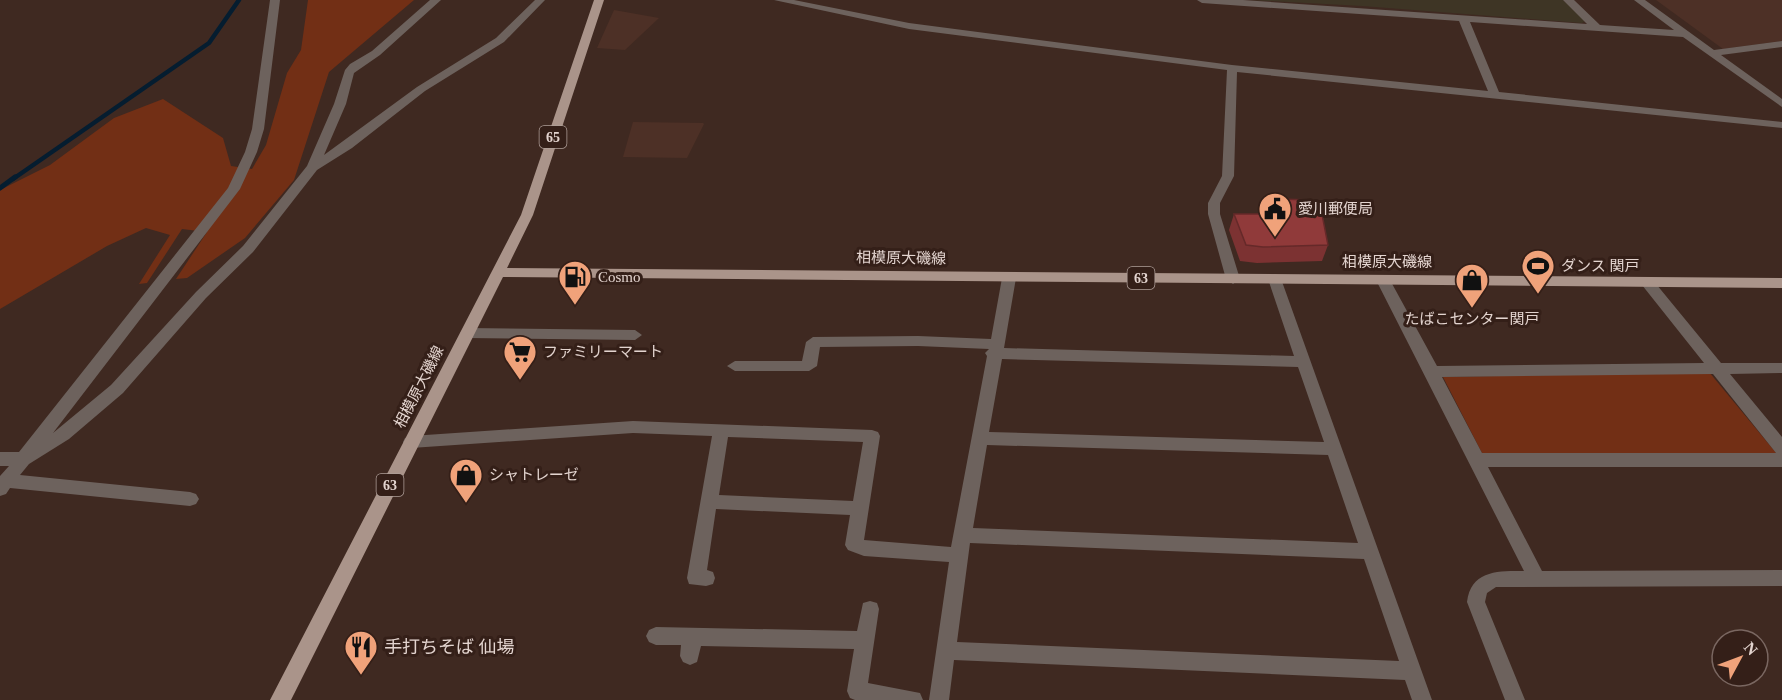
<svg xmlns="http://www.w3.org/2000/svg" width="1782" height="700" viewBox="0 0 1782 700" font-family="'Times New Roman','Noto Sans JP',serif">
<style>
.built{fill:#4d3026}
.education{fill:#3e3525}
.green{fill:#722f15}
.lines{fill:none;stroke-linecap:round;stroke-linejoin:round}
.stream-far1{stroke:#051d30;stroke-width:4.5}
.stream{stroke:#051d30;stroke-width:5}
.minor{fill:#6d625d;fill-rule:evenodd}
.major{fill:#aa948a;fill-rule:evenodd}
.wall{fill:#7c3232}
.building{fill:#903a3a;stroke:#652929;stroke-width:1.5}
.labels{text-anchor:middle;stroke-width:6;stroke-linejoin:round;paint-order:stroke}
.shield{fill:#341f18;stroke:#ae9e98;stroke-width:1.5}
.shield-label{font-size:14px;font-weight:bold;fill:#e3d4cf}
.poi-label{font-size:15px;fill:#e3d4cf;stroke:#341f18;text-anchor:start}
.street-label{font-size:15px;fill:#e3d4cf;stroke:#341f18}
.near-poi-label{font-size:18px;fill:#e3d4cf;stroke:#341f18;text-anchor:start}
</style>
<rect width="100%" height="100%" fill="#3f2921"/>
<path class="built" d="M1656 0H1782V41L1723 49Z
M614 10 659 18 625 50 597 48Z
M633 122 703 123 704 124 687 158 623 157Z"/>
<path class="education" d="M1250 0H1563L1585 21 1582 23 1362 6Z"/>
<path class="green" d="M308 0H414L329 72 294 180 245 238 187 278 176 279 207 232 182 229 147 283 139 284 170 235 146 228 107 246 0 309V190L50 165 114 118 163 99 223 138 231 166 252 169 266 145 287 73 301 50Z
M1709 372 1777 454 1482 453 1443 377Z"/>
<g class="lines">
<path class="stream-far1" d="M13 179 209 43 239 0"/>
<path class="stream" d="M0 188 15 177"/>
<path class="minor" d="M270 0H280L264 129 257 152 240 189 53 433 111 385 196 292 243 246 307 166 334 104 345 70 350 64 372 51 430 0H441L380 55 354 73 346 104 324 155 417 87 496 38 535 0H545L504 42 425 91 352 148 317 170 253 252 206 298 123 393 69 439 29 464 20 475 190 492 196 494 199 499 196 504 190 506 10 488 6 494 0 496V476L9 466H0V452H19L228 188 245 152 252 129Z
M774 0H794L909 23 1232 65 1488 91 1459 21 1202 3 1197 0H1243L1587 24 1563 0H1574L1600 25 1674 30 1634 0H1645L1714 50 1782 41V47L1721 55 1782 99V107L1683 37 1470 22 1499 92 1782 122V128L1237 72 1234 176 1220 203V214L1240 279 1233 284 1226 279 1208 214V203L1222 176 1227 70 909 29Z
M1009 273 1016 278 1004 348 1294 356 1268 279 1275 274 1280 276 1432 700H1412L1405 680 954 660 949 700H929L949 562 864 556 848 550 845 545 850 515 716 509 707 570 713 572 715 578 713 584 706 586 689 584 687 578 712 436 633 433 411 448 405 446 403 442 405 438 411 436 633 421 872 430 878 432 880 436 864 540 951 547 987 356 985 353 989 349 918 346 820 347 817 366 809 371H735L727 366 735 361H802L806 342 813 337 918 336 991 339 1002 278ZM1002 359 1298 367 1324 442 989 432ZM728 437 863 442 853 501 719 495ZM987 445 1328 455 1358 543 973 528ZM970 543 1364 559 1399 661 957 642Z
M1383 275 1390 280 1437 366 1704 363 1642 285 1640 282 1647 277 1652 279 1721 363H1782V373L1730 374 1782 437V467H1488L1542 571 1782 570V586L1496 587 1487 593 1485 602 1525 700H1505L1467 602C1471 570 1498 571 1524 571L1376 280ZM1713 374 1776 453H1482L1442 377Z
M467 328 635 330 642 335 635 340 467 338 460 333Z
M870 601 877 603 879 609 868 683 920 693 923 700H855L850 698 847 691 854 649 701 646 697 662 690 665 683 662 680 656 681 645H656L649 642 646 636 649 630 656 627 857 631 863 603Z"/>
<path class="major" d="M594 0H604L533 215 507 268 1782 278V288L503 277 291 700H270L521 215Z"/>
</g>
<path class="wall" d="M1279 199 1328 245 1322 261 1257 263 1240 261 1229 230 1234 214H1261L1263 209H1276Z"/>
<path class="building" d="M1279 199 1311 200 1313 203 1320 204 1328 245 1263 247 1246 245 1234 214H1264L1263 209H1284Z"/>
<defs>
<g id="civic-pin" transform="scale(1.725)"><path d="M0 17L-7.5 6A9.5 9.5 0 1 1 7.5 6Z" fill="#f0a27a" stroke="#341f18"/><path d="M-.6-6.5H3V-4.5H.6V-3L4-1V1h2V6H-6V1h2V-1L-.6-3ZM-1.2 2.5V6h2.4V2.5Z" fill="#111"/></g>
<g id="stadium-pin" transform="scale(1.725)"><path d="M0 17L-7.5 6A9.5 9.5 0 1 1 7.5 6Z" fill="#f0a27a" stroke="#341f18"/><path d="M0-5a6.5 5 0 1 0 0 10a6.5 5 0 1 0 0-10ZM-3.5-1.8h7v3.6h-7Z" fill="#111"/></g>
<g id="fuel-pin" transform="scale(1.725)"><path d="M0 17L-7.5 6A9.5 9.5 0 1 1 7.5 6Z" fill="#f0a27a" stroke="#341f18"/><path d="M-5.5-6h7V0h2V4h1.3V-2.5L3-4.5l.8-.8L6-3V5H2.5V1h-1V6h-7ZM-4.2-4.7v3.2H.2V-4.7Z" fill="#111"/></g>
<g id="shop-pin" transform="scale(1.725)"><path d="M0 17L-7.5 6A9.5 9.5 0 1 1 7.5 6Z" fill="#f0a27a" stroke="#341f18"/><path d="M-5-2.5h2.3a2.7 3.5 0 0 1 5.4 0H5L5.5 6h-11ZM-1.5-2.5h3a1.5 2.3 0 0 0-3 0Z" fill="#111"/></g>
<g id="supermarket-pin" transform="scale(1.725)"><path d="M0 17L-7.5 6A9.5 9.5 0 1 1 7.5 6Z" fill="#f0a27a" stroke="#341f18"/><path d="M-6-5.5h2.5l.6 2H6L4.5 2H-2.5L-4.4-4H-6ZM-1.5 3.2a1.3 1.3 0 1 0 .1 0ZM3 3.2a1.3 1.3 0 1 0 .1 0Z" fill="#111"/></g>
<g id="restaurant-pin" transform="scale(1.725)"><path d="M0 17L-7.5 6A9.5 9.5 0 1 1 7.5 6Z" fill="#f0a27a" stroke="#341f18"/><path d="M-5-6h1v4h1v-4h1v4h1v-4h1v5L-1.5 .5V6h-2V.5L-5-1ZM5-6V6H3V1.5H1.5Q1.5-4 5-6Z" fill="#111"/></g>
</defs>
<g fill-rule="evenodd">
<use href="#civic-pin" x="1275" y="209"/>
<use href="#stadium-pin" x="1538" y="266"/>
<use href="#fuel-pin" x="575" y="277"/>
<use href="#shop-pin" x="1472" y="280"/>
<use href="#supermarket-pin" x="520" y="352"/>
<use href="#shop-pin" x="466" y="475"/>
<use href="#restaurant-pin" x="361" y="647"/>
</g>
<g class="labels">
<g class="shield">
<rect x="539.5" y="126" width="27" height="22" rx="4.5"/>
<rect x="1127.5" y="267" width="27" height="22" rx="4.5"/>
<rect x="376.5" y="474" width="27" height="22" rx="4.5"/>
</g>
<g class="shield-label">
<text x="553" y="142">65</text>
<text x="1141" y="283">63</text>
<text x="390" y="490">63</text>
</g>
<g class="poi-label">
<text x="1298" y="214">愛川郵便局</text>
<text x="1561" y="271">ダンス 関戸</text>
<text x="598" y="282">Cosmo</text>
<text x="1472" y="324" text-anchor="middle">たばこセンター関戸</text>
<text x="543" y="357">ファミリーマート</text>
<text x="489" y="480">シャトレーゼ</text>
</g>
<g class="street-label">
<text transform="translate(901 258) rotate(1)" y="5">相模原大磯線</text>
<text x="1387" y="267">相模原大磯線</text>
<text transform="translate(419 387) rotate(-63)" y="5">相模原大磯線</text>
</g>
<g class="near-poi-label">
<text x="384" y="653">手打ちそば 仙場</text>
</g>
</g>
<g transform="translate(1740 658) rotate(49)"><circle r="28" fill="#341f18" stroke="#7a6761" stroke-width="1.5"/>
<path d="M0-4.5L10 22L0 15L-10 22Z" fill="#f0a27a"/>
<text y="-9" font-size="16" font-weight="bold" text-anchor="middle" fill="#e3d4cf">N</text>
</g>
</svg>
